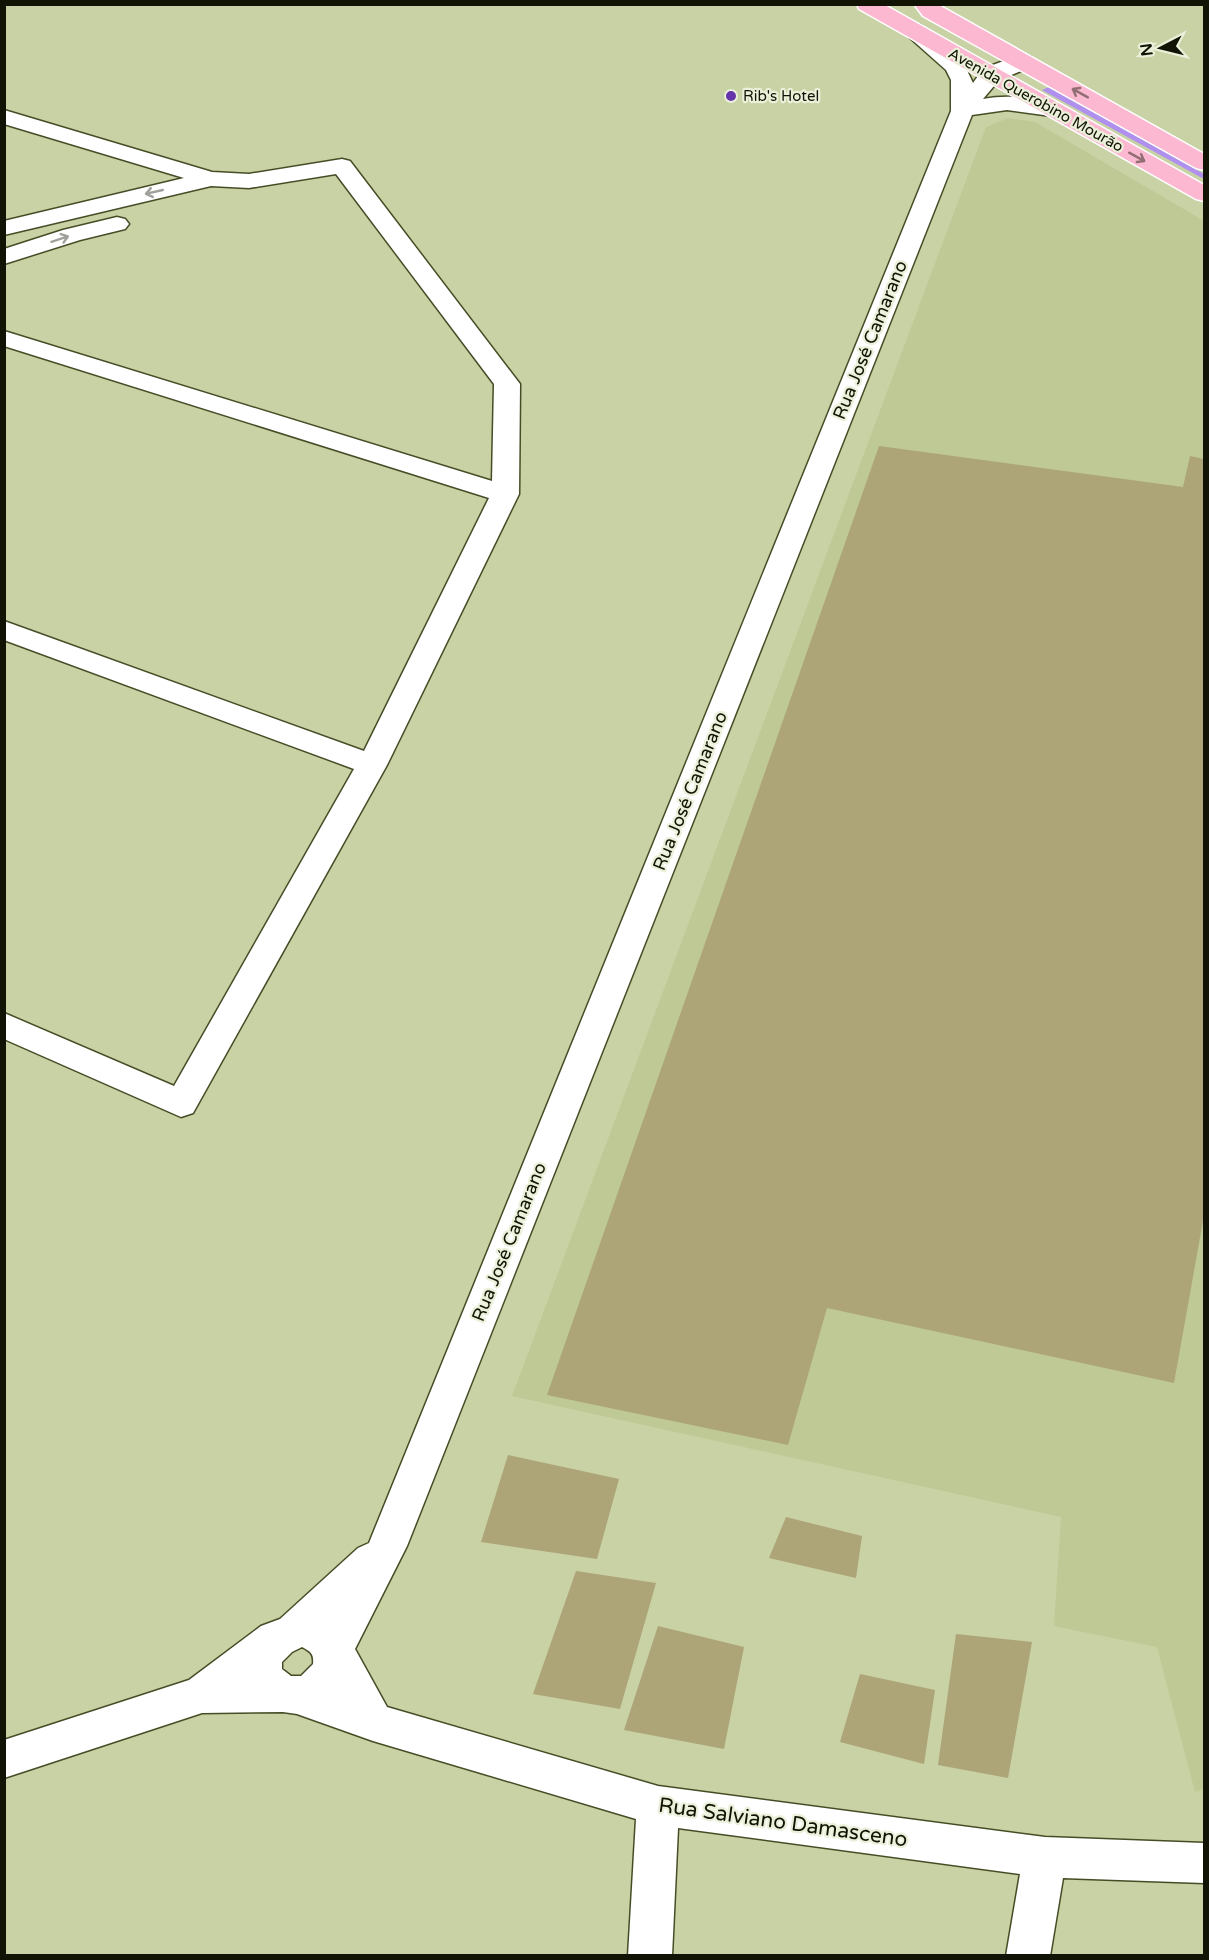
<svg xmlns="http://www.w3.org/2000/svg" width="1209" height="1960" viewBox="0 0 1209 1960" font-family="'Varela Round',sans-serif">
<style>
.built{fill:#bec995}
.green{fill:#af90ee}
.building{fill:#ada478}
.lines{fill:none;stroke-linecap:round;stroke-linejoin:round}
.minor-casing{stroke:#464d26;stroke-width:3}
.major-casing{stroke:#fff;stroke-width:3}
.minor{fill:#fff;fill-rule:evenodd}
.major{fill:#fbb8d0;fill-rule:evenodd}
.oneway{stroke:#926e74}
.oneway2{stroke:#a0a19b}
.poi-dot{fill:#6533aa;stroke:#eaf0d9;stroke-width:2}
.labels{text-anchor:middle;stroke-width:4.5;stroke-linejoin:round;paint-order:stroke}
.far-poi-label{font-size:15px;fill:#111404;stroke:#eaf0d9;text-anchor:start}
.far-street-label{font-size:15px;fill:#111404;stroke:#eaf0d9}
.street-label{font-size:18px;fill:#111404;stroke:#eaf0d9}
.near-street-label{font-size:21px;fill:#111404;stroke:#eaf0d9}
</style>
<rect width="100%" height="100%" fill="#c8d2a5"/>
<path class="built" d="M1008 118 1035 122 1204 221V1789L1195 1792 1157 1647 1054 1626 1061 1517 512 1396 986 127Z"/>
<path class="green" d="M1049 87 1204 174V177L1202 178 1042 90Z"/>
<path class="building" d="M879 446 1183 487 1190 456 1204 459V1215L1174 1383 827 1308 788 1445 547 1395Z
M508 1455 619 1479 597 1559 481 1542Z
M786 1517 862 1536 856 1578 769 1558Z
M576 1571 656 1583 620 1709 533 1694Z
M658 1626 744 1647 724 1749 624 1730Z
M956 1634 1032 1642 1008 1778 938 1765Z
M860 1674 935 1690 924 1764 840 1742Z"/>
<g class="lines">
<g class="minor-casing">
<path id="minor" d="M912 24 920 25 963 62 973 83C976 79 979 74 983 71 992 63 1020 55 1031 57L1034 62 1031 67 999 80 983 99C1009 94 1033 98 1059 104L1062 109 1059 114 1051 116 1007 110 972 115 407 1546 355 1649 387 1707 658 1786 1045 1837 1204 1843V1883L1063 1878 1050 1956H1006L1020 1874 678 1828 672 1956H628L636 1819 373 1741 297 1714 283 1712 202 1713 4 1778V1740L189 1680 261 1626 280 1619 358 1548 369 1543 951 111V80L946 70 901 30 904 25ZM302 1647C311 1652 314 1654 313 1664L301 1676H291L282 1669V1662L292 1652Z
M4 110 212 172 249 174 342 159 350 161 520 384 519 494 387 765 193 1113 181 1117 4 1039V1013L174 1086 354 769 4 640V621L364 751 489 498 4 346V331L492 481 494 384 336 174 249 188 211 186 4 235V221L184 178 4 124Z
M117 217 125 219 129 224 125 229 80 240 4 264V249L63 230Z"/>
</g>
<g class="major-casing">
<path id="major" d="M857 4H883L1204 185V201L1196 199 859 9Z
M914 4H937L1204 154V170L1196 168 923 16Z"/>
</g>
<use href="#minor" class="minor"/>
<use href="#major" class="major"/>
</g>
<defs><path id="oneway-shaft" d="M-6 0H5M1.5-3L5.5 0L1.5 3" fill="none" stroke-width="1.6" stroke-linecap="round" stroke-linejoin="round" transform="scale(1.5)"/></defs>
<g class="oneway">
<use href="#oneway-shaft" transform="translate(1080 93) rotate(-151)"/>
<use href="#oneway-shaft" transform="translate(1137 157) rotate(29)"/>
</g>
<g class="oneway2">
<use href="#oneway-shaft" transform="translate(154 192) rotate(167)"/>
<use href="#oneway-shaft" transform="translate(60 239) rotate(-18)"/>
</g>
<circle class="poi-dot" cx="731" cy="96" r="6"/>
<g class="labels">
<g class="far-poi-label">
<text x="743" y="101">Rib's Hotel</text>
</g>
<g class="far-street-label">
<text transform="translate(1036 100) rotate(29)" y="5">Avenida Querobino Mourão</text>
</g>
<g class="street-label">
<text transform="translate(870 340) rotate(-68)" y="6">Rua José Camarano</text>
<text transform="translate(690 791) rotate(-68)" y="6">Rua José Camarano</text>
<text transform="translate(509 1242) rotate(-68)" y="6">Rua José Camarano</text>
</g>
<g class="near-street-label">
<text transform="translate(783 1822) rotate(8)" y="7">Rua Salviano Damasceno</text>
</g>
</g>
<rect width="1209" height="1960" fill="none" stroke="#111404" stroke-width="12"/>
<g transform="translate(1161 48) rotate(263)" stroke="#eaf0d9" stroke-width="4.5" paint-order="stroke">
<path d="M0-4.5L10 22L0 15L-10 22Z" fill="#111404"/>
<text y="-9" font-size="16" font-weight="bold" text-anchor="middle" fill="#111404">N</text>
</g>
</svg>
